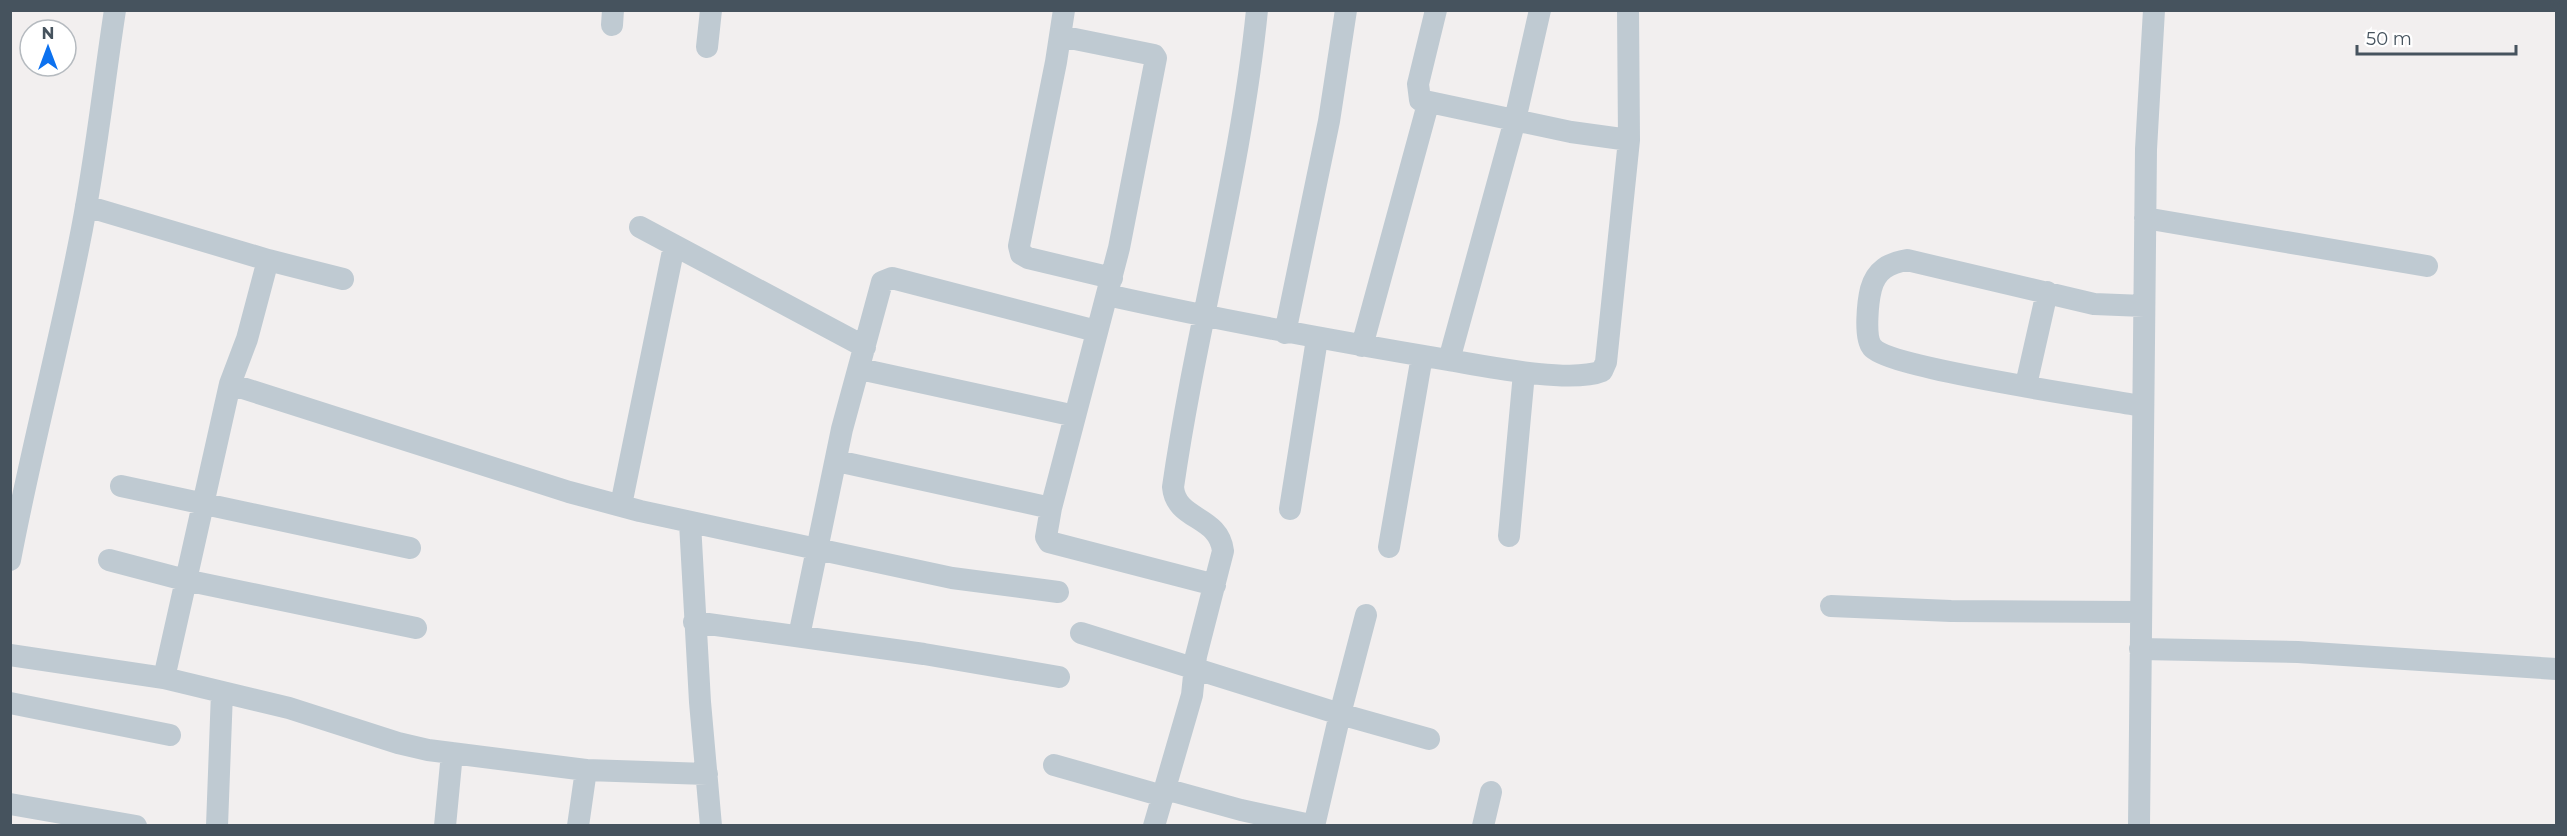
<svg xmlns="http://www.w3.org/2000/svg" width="2567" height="836" viewBox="0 0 2567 836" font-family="Montserrat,sans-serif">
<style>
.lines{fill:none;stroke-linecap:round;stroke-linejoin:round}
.minor{stroke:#bfcad2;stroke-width:22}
</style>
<rect width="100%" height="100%" fill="#f2efef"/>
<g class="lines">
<path class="minor" d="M1064 10 1056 62 1019 246 1021 254 1028 258 1112 278
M1436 10 1418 84 1420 100 1571 132 1629 140
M612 25 613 10
M1060 36 1154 55 1156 58 1119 248 1051 508 1046 537 1049 542 1215 585
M707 47 711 10
M86 206 268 260 343 279
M2145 218 2427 266
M640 227 865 347
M1107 295C1220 320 1334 341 1448 360 1484 366 1571 384 1602 371L1606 362 1629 140 1628 10
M1285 333 1329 121 1346 10
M1362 346 1428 104
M1449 360 1515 120 1540 10
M860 369 1075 416
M230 384 569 492 640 511 952 578 1058 592
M2026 385 2047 292
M2142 406C2103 399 1888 368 1872 347 1864 337 1868 301 1871 289 1876 270 1889 263 1907 260L2094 304 2144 306
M837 461 1051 508
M121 486 410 548
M621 505 674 246
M1290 509 1317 339
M690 523 700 702 711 826
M1509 536 1524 373
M1389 547 1422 356
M10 560C30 454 58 350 79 244 95 167 103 88 115 10
M109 560 185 580 416 628
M1831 606 1951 611 2140 612
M694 622 924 654 1059 677
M1081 633 1340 714 1429 739
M799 636 842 429 882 282 892 278 1096 331
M2140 649 2298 652 2556 669
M10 655 164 678 289 708 398 743 428 750 586 770 707 774
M164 678 230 384 247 339 268 260
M10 703 170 735
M1054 765 1163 796
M1165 789 1241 810 1315 826
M10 804 136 826
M217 826 222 692
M445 826 452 753
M578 826 586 770
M1154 826 1192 695 1196 656 1223 551C1219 515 1176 521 1173 487 1196 327 1241 171 1257 10
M1314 826 1340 714 1366 615
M1483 826 1491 792
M2139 826 2146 149 2154 10"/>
</g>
<rect width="2567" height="836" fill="none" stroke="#46535e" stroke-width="24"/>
<g transform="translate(48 48)"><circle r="28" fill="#ffffff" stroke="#b5babf" stroke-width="1.5"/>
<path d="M0-4.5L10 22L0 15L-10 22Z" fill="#0c71ef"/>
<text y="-9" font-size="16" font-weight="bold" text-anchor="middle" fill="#46535e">N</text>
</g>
<path d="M2357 45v9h159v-9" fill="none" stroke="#46535e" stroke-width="3"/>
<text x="2366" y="45" font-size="18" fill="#46535e" stroke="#ffffff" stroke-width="4.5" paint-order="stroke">50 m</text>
</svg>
